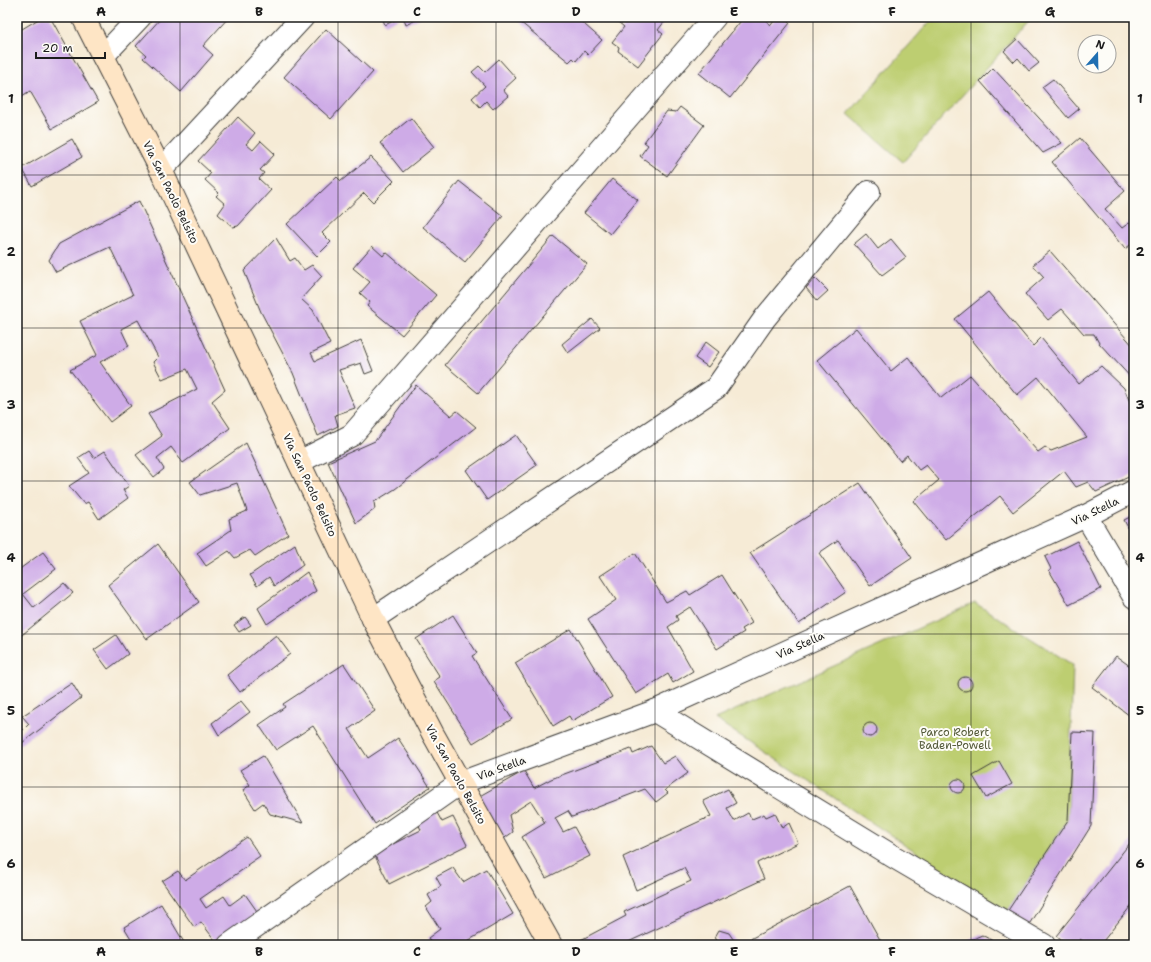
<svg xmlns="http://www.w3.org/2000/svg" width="1151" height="962" viewBox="0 0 1151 962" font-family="'Shantell Sans',sans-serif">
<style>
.green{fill:#bdce71;stroke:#6c7546}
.building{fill:#ceabe7}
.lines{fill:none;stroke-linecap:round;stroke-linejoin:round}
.minor-casing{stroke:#3d3b38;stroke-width:24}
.tertiary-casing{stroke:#3d3b38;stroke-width:24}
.secondary-casing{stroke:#3d3b38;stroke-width:24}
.minor{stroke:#fff;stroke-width:22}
.tertiary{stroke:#fff;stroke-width:22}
.secondary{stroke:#fee5c5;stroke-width:22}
.grid{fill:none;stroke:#1c1c1c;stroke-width:1;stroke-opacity:0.55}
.labels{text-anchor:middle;stroke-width:4;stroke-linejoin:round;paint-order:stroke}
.street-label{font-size:11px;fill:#1c1c1c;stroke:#fdfcf7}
.park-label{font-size:11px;fill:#545a3a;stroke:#fdfcf7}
.neatline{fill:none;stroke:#1c1c1c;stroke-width:1.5}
.grid-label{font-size:13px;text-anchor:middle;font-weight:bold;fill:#1c1c1c}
</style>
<rect width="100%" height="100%" fill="#fdfcf7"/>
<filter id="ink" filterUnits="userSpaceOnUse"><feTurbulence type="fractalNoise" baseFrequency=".025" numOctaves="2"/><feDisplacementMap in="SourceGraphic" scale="8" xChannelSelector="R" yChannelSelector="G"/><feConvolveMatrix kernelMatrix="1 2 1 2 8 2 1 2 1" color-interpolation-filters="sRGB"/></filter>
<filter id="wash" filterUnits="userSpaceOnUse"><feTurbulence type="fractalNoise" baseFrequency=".012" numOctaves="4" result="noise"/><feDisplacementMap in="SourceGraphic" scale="16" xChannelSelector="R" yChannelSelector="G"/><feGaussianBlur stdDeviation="0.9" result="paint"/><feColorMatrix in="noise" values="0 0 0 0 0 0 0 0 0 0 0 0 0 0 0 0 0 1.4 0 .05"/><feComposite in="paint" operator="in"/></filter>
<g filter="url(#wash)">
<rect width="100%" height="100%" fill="#f6ebd6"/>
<path class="green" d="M934 17H1032L903 162 848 114Z
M975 603 1073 665 1068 820 1007 912 715 719Z"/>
<g id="blocks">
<path class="building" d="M42 17H50L98 102 52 129 30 91 17 99V32Z
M162 17H229L203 46 213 55 181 92 143 58 146 55 136 46Z
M382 17H401L385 25Z
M403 17H421L406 25Z
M514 17H576L602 40 588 55 584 51 576 61 573 58 569 62Z
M612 17H668L658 30 663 34 638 66 618 51 619 47 612 42 624 27Z
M744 17H762L771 25 777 17H783L790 23 730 98 699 73Z
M326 29 373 72 331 119 284 77Z
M1017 39 1039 63 1029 71 1018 58 1014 62 1004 51Z
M499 59 516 78 503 90 508 96 493 109 486 101 480 107 472 98 485 86 472 72 479 66 485 72Z
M993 68 1062 143 1043 153 980 81Z
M1053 79 1079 109 1068 118 1042 87Z
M680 107 704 125 667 176 640 156 648 145 644 142 667 111 676 112Z
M238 117 255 133 246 144 253 150 261 141 275 154 260 170 264 173 259 179 271 190 238 226 233 227 218 214 225 204 216 196 219 193 205 180 211 173 198 161Z
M411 118 434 147 403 172 380 143Z
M1080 138 1125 191 1105 209 1122 228 1129 223 1134 228V242L1125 249 1052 162Z
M72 139 82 157 32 186 22 168Z
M371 157 394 181 373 202 364 193 322 233 331 242 317 256 287 224 337 177 341 181Z
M612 179 638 200 610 234 584 213Z
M459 181 503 216 465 262 423 227Z
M139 201 225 390 212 401 230 428 183 463 171 447 157 458 164 469 154 477 136 455 162 436 148 414 197 389 187 369 162 379 153 362 158 357 138 320 121 329 129 346 100 362 131 406 110 422 70 370 97 355 80 321 133 295 110 247 56 272 49 260 59 244Z
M866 234 878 249 891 239 906 257 882 275 854 244Z
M553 236 587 264 478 393 445 365Z
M276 238 290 261 295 258 304 270 312 265 322 276 301 299 313 310 330 344 311 353 315 361 361 340 373 371 365 374 361 363 339 370 355 408 335 415 338 426 318 436 293 373 261 312 244 271Z
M372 246 383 256 386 252 436 295 402 335 367 306 370 302 360 293 370 282 353 268Z
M1050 251 1134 347V381L1099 343 1094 334H1084L1062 309 1048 320 1025 294 1044 277 1033 265Z
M815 278 828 291 817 301 806 288Z
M988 292 1033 346 1041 338 1079 384 1101 366 1124 388 1134 412 1133 475 1096 492 1088 482 1076 487 1064 471 1013 512 1000 496 946 540 914 501 939 480 926 465 919 470 907 455 900 461 817 360 856 328 891 371 908 357 941 398 970 375 1038 452 1045 447 1051 451 1087 437 1038 377 1017 395 955 319Z
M592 319 600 328 568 353 562 344Z
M706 342 719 352 708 367 695 358Z
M416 385 451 416 457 411 476 427 395 489 374 502 375 509 356 523 328 462 375 441Z
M516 435 537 465 487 500 466 470Z
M246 443 288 534 255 556 250 550 235 558 229 551 206 566 197 553 231 530 229 519 247 511 237 483 200 495 190 482Z
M89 451 94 458 105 451 129 486 123 490 128 498 99 519 88 502 84 504 69 486 89 473 78 458Z
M860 483 912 558 870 586 838 540 819 553 846 592 799 624 750 553Z
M1134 515V539L1124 520Z
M1077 541 1101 589 1069 605 1049 570 1051 569 1045 557Z
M158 544 199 602 147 639 108 585Z
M295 544 303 565 274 586 269 577 257 586 250 575Z
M43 552 56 569 23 594 34 608 64 583 73 593 17 639V571Z
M635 553 666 602 687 591 690 595 722 575 752 623 742 629 744 632 717 649 690 607 676 616 678 620 668 627 693 671 673 683 668 674 636 694 588 619 616 600 600 576Z
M307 572 316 591 267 624 258 608Z
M453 615 477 653 472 656 512 719 473 743 434 681 440 677 416 639Z
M245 617 251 625 239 632 234 625Z
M571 629 612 697 572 721 569 716 553 726 515 663Z
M116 635 128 654 108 669 94 650Z
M276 635 290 654 240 692 227 675Z
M1116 656 1134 669V719L1092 687Z
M344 664 375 711 349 729 368 758 398 738 430 787 375 824 313 726 276 750 259 725 285 707 283 704Z
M958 684a7 7 0 1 1 14 0a7 7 0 1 1-14 0Z
M72 683 81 698 18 746 17 736 29 724 22 716Z
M241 701 250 712 219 735 212 723Z
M863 730a7 7 0 1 1 14 0a7 7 0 1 1-14 0Z
M1072 732 1095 733 1091 826 1028 926 1007 912 1068 820Z
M651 746 663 763 675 756 688 773 665 790 668 793 656 802 645 789 572 817 568 811 555 818 563 832 574 827 590 856 546 878 522 837 545 823 531 801 509 815 513 832 502 840 476 798 524 771 534 788 551 779 631 749 633 754Z
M263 756 303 823 270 814 263 803 255 809 243 790 250 785 240 770Z
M999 761 1012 784 986 798 973 776Z
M951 786a7 7 0 1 1 14 0a7 7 0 1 1-14 0Z
M728 789 736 803 727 808 734 821 748 813 752 819 764 814 766 817 775 813 782 828 789 823 798 843 757 863 764 879 624 944 625 945H576L575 943 626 916 624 912 691 881 684 868 636 890 623 857 711 816 703 801Z
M435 809 442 822 453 817 467 845 389 884 375 856 393 844 421 830 416 818Z
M247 837 260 856 247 865 248 866 200 899 206 908 224 896 230 905 245 894 259 914 217 943 201 922 194 927 162 881 178 871 185 880Z
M1134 838V902L1100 945H1088L1080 939 1075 945H1067L1056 936Z
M453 868 463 882 486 869 513 914 461 945H432L428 938 440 929 426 907 432 902 428 895 441 886 436 877Z
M850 886 883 945H739Z
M161 904 185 944 135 945 124 927Z
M719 930 729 933 737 945H719L715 937Z
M982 935 1000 945H959Z"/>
</g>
</g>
<g filter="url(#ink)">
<use href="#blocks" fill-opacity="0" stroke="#3d3b38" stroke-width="1"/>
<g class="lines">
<g class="minor-casing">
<path id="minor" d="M103 56 140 17
M161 170 303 17
M299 462 352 435 715 17
M1086 516 1134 597
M373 619 716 388 765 318 869 192
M655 711 894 857 1044 945
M229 945 460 783"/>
</g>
<g class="tertiary-casing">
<path id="tertiary" d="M460 783 655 711 1086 516 1134 491"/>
</g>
<g class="secondary-casing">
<path id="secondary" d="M83 17 161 170 373 619 433 734 551 945"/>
</g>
<use href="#minor" class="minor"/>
<use href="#tertiary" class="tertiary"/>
<use href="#secondary" class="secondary"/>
</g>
</g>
<path class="grid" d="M180 17V945M338 17V945M496 17V945M655 17V945M813 17V945M971 17V945M17 175H1134M17 328H1134M17 481H1134M17 634H1134M17 787H1134"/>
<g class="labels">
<g class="street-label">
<text transform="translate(171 192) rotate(64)" y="4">Via San Paolo Belsito</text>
<text transform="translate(310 485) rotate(65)" y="4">Via San Paolo Belsito</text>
<text transform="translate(1095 511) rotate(-26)" y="4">Via Stella</text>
<text transform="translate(800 645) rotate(-24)" y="4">Via Stella</text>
<text transform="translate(501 768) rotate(-20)" y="4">Via Stella</text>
<text transform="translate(456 774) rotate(61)" y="4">Via San Paolo Belsito</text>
</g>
<g class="park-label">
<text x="955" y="736">Parco Robert<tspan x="955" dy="13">Baden-Powell</tspan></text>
</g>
</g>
<rect width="1151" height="962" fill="none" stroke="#fdfcf7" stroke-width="44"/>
<g transform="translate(1097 54) rotate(20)"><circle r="19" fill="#fdfcf7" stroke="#a3a29f"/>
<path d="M0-3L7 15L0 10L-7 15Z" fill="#1f6fb2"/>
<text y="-6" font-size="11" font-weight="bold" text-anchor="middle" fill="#1c1c1c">N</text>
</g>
<path d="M36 52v6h69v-6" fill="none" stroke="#1c1c1c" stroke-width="2"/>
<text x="42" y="52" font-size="12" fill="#1c1c1c" stroke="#fdfcf7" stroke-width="3" paint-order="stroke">20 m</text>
<rect x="22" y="22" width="1107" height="918" class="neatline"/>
<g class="grid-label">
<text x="101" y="16">A</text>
<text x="259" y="16">B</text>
<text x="417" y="16">C</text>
<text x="576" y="16">D</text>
<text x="734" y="16">E</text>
<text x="892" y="16">F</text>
<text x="1050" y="16">G</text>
<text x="11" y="103">1</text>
<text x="1140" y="103">1</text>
<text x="11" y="256">2</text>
<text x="1140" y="256">2</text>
<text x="11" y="409">3</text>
<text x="1140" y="409">3</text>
<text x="11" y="562">4</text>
<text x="1140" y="562">4</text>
<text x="11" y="715">5</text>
<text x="1140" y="715">5</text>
<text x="11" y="868">6</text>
<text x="1140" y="868">6</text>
<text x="101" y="956">A</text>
<text x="259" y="956">B</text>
<text x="417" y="956">C</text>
<text x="576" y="956">D</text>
<text x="734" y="956">E</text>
<text x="892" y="956">F</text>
<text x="1050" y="956">G</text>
</g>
</svg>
